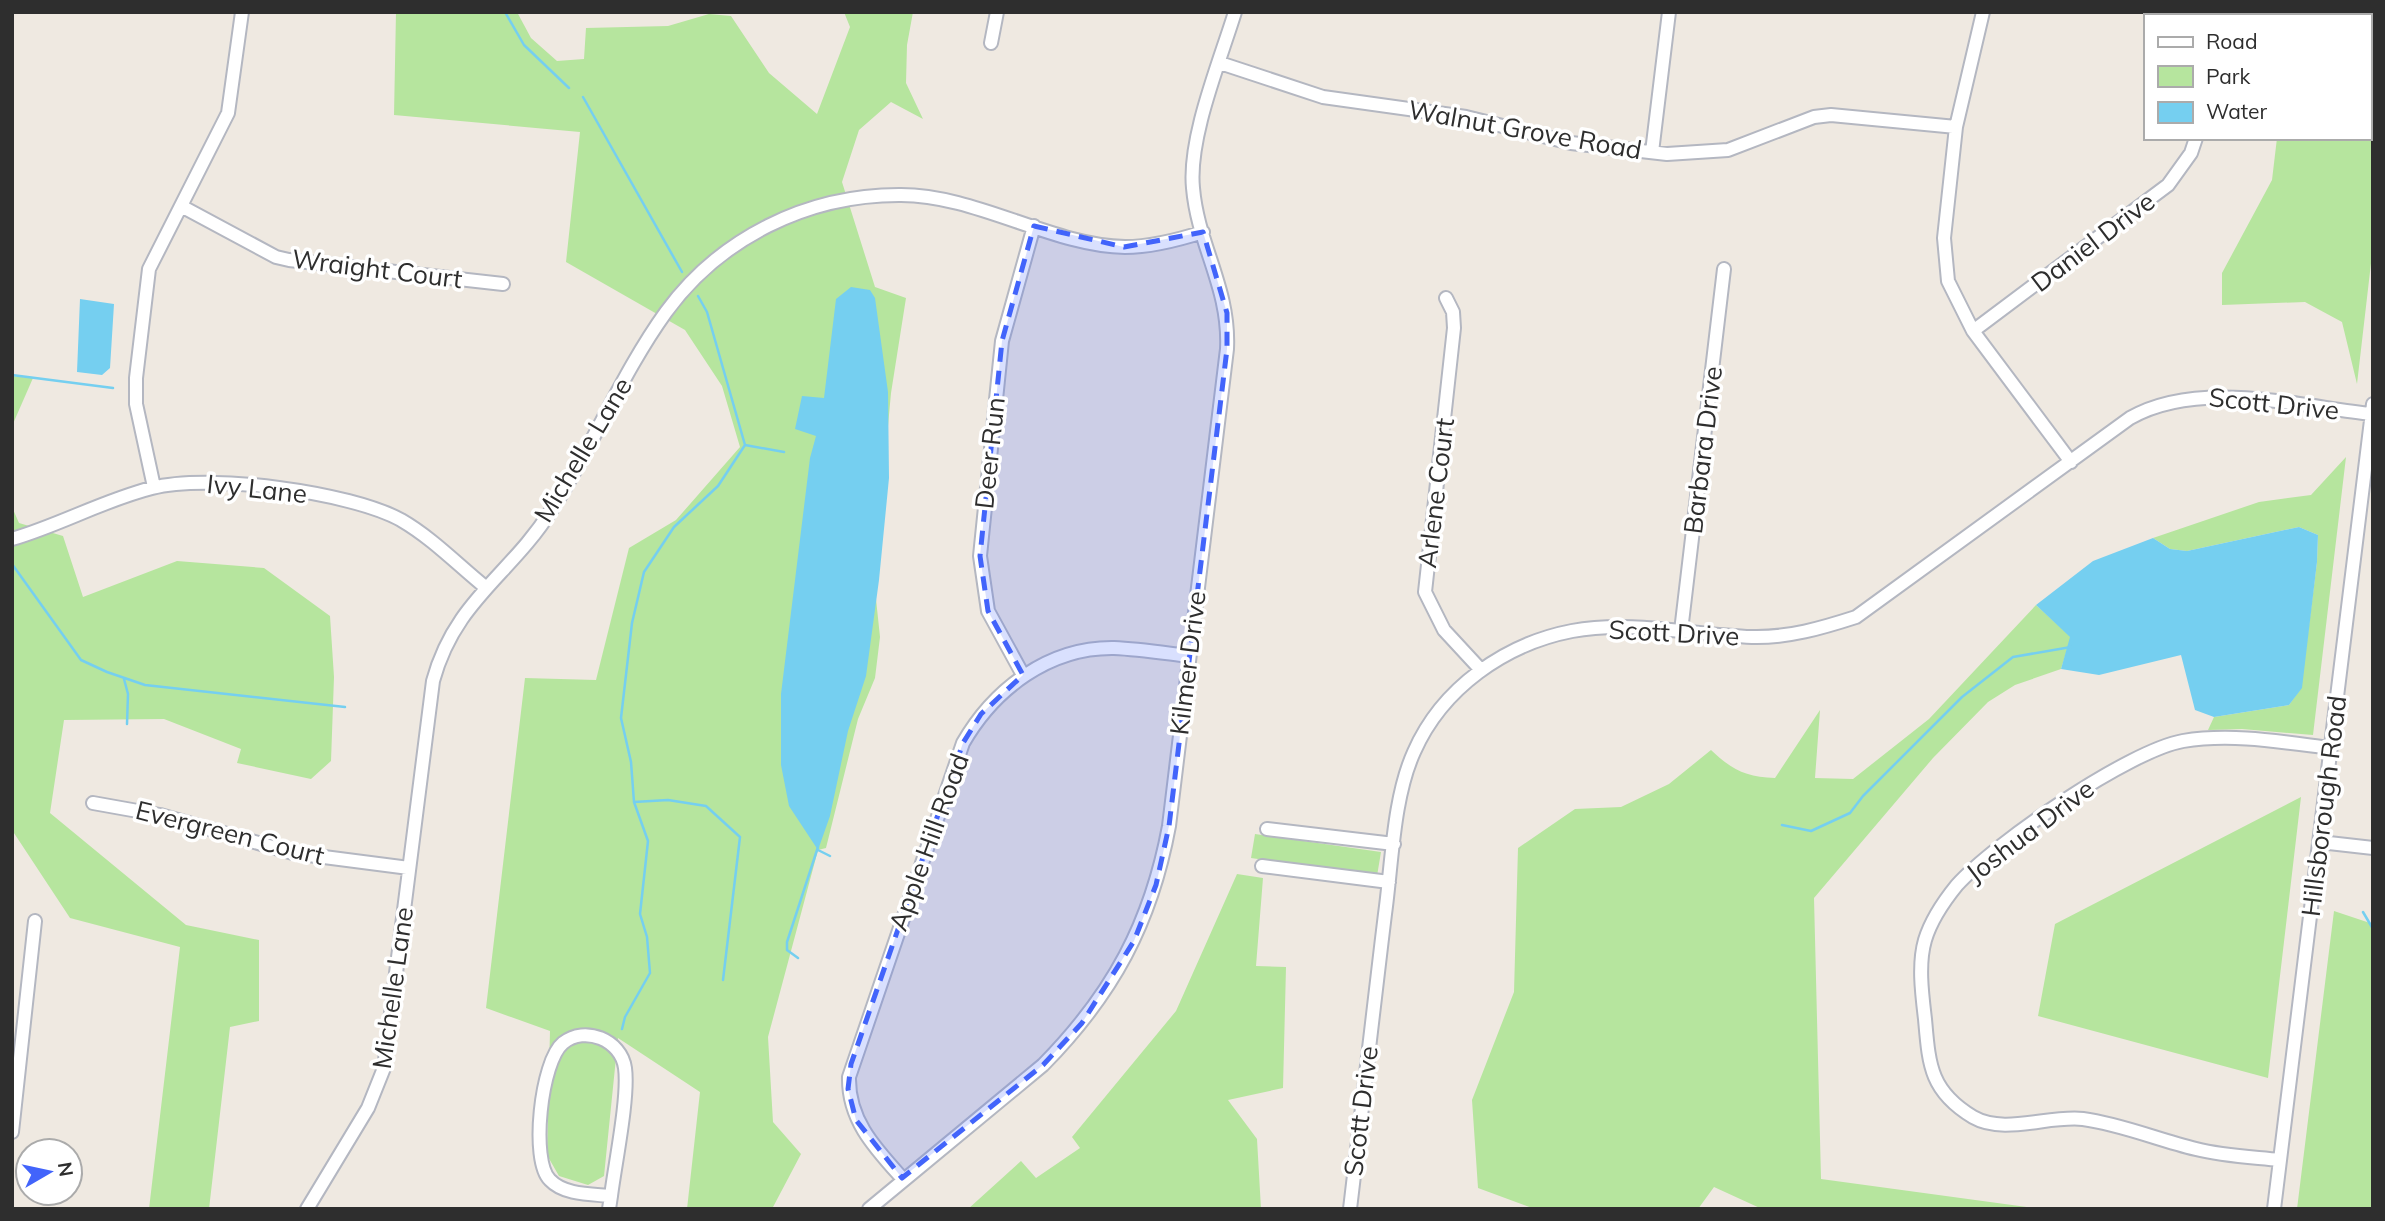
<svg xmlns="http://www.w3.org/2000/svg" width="2385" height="1221" viewBox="0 0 2385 1221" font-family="Mulish,sans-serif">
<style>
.green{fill:#b6e59e}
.water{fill:#75cff0}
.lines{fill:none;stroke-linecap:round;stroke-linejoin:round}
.stream{stroke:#75cff0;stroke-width:2.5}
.minor-casing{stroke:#b4b7c1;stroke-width:16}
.minor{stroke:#fff;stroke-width:12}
.marked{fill:#4264fb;fill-opacity:0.2;stroke:#4264fb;stroke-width:5;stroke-dasharray:14 9;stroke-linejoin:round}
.labels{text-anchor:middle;stroke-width:7;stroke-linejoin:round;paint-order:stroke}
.street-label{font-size:26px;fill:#2e2e2e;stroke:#fff}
</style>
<rect width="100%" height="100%" fill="#efe9e1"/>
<path class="green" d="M396 12H517L531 38 557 61 584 59 586 28 668 26 709 14 731 16 769 73 817 114 850 27 844 12H913L907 45 906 83 923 119 891 102 859 130 842 182 875 287 906 298 891 393 874 580 880 637 875 678 858 719 826 848 818 850 768 1037 773 1122 801 1154 772 1209H687L700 1092 618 1038 604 1176 588 1185 559 1176 547 1155 550 1031 486 1008 525 678 596 680 629 548 676 520 740 447 722 386 685 330 566 262 580 132 394 115Z
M2290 12H2373V246L2357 384 2342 322 2305 302 2222 305V273L2272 180 2277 138H2369V16H2290Z
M12 376 33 378 12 426Z
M2346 457 2313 735 2242 729 2208 730 2214 717 2289 705 2301 688 2317 562 2318 535 2299 527 2187 551 2170 549 2153 538 2259 502 2311 495Z
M12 507 19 523 63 536 83 597 177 561 264 568 330 616 334 677 331 761 311 779 237 763 241 749 164 719 64 720 50 813 186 925 259 940V1021L230 1027 209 1209H149L180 947 70 918 12 830Z
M2036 605 2071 637 2061 669 2015 685 1988 702 1933 758 1814 898 1821 1179 2041 1209H1762L1714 1187 1698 1209H1535L1478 1188 1472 1100 1514 992 1518 848 1575 809 1621 807 1669 784 1711 750C1732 770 1746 777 1775 778L1820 710 1815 778 1853 779 1929 719Z
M2301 797 2268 1078 2038 1016 2055 924Z
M1255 834 1381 852 1377 876 1251 858Z
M1237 874 1263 878 1256 966 1286 967 1283 1088 1228 1100 1257 1139 1261 1209H968L1021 1161 1036 1178 1080 1148 1072 1137 1176 1011Z
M2334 911 2373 924V1209H2297Z"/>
<path class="water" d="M851 287 870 290 875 298 888 392 889 478 879 580 866 676 848 731 830 816 818 850 789 806 781 765V694L810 458 816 436 795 429 802 396 824 398 836 299Z
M80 299 114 304 110 368 102 375 77 372Z
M2299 527 2318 535 2317 562 2302 688 2289 705 2214 717 2195 710 2181 655 2099 675 2061 669 2070 637 2036 605 2093 561 2153 538 2170 549 2187 551Z"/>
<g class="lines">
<path class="stream" d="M505 12 524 45 569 88
M583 97 682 272
M12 375 113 388
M745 445 784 452
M12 564 81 660 107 672 145 685 345 707
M124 679 128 694 127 724
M634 802 668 800 706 806 740 837 723 980
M1782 825 1811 831 1850 813 1863 796 1962 697 2013 657 2071 647
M818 850 830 856
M2363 912 2373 929
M798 958 787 950V942L818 847
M622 1029 625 1017 650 973 647 937 640 914 648 841 634 802 631 762 621 718 632 623 644 572 674 527 718 486 745 445 707 312 698 296"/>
<g class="minor-casing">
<path id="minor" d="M1983 12 1956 127 1944 238 1948 281 1973 331 2071 462
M2210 16V12
M991 43 997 12
M1220 63 1323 97 1466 117 1571 143 1667 154 1728 150 1814 117 1831 115 1956 127
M1652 152 1669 12
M181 206 276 257 289 260 503 284
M1446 298 1453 312 1454 328 1425 592 1444 630 1481 670
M1973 331 2168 185 2191 153 2196 138
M154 487 136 404V378L149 269 228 113 242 12
M12 539C60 525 104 500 152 488 209 473 350 492 401 520 432 538 457 564 484 586
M1681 631 1724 269
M1023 675 988 611 980 556 1002 341 1034 226
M93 803 160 815 293 853 409 868
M1267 829 1394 844
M2320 842 2373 848
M1262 866 1389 882
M12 1132 35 921
M2280 1160C2252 1157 2223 1156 2196 1149 2158 1140 2121 1124 2083 1119 2049 1115 2004 1135 1973 1117 1930 1091 1929 1065 1925 1019 1922 994 1918 964 1925 940 1931 920 1944 901 1957 885 1995 843 2128 751 2183 741 2232 733 2282 742 2330 748
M902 1178C875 1148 848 1120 849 1077L963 743C994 689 1049 647 1114 648 1139 649 1164 653 1189 656
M307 1209 368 1108 384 1068 433 681C455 600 511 575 552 509 593 446 622 373 666 312 720 238 807 195 899 195 975 194 1052 246 1125 247 1152 247 1178 240 1203 232
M609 1209 611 1196C615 1164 629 1097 625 1068 621 1040 585 1025 563 1043 541 1061 530 1161 550 1180 564 1195 591 1194 611 1196
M869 1209 1043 1065C1113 994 1151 923 1169 826L1227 349C1230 288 1198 246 1193 188 1188 138 1220 61 1235 12
M1350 1209C1362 1110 1373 1012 1385 914 1392 864 1393 798 1414 752 1442 688 1505 644 1572 631 1632 620 1692 635 1752 637 1788 638 1822 628 1856 617L2130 418C2198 379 2297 406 2372 414
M2274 1209 2373 404"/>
</g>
<use href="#minor" class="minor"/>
</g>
<path class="marked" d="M1034 226 1124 247 1203 232 1227 313V349L1169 826 1156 885 1134 941 1082 1023 1043 1065 902 1178 856 1120 848 1089 851 1064 963 743 981 714 1023 675 988 611 980 556 1002 341Z"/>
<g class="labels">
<g class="street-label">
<text transform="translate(1525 130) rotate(10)" y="9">Walnut Grove Road</text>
<text transform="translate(2093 242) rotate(-37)" y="9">Daniel Drive</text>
<text transform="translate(377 269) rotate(7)" y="9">Wraight Court</text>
<text transform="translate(2274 404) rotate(6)" y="9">Scott Drive</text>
<text transform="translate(583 450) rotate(-59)" y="9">Michelle Lane</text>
<text transform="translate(1703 450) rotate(-83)" y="9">Barbara Drive</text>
<text transform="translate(990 453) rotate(-84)" y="9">Deer Run</text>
<text transform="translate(257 489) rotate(6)" y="9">Ivy Lane</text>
<text transform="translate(1436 493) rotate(-83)" y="9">Arlene Court</text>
<text transform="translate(1674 633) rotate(3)" y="9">Scott Drive</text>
<text transform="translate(1188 663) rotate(-83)" y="9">Kilmer Drive</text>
<text transform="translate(2324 806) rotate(-83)" y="9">Hillsborough Road</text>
<text transform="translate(2030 831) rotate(-37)" y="9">Joshua Drive</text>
<text transform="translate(230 833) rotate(14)" y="9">Evergreen Court</text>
<text transform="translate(929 842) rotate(-70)" y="9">Apple Hill Road</text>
<text transform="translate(393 988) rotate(-82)" y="9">Michelle Lane</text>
<text transform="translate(1361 1111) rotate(-83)" y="9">Scott Drive</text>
</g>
</g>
<rect width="2385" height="1221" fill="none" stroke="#2e2e2e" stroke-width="28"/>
<rect x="2144" y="14" width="228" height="126" fill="#ffffff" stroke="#ababab" stroke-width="2"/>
<rect x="2158" y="37" width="35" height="10" fill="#ffffff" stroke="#ababab" stroke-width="2"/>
<text x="2206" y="49" font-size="21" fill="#2e2e2e">Road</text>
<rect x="2158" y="66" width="35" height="21" fill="#b6e59e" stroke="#ababab" stroke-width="2"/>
<text x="2206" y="84" font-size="21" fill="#2e2e2e">Park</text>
<rect x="2158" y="102" width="35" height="21" fill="#75cff0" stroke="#ababab" stroke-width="2"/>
<text x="2206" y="119" font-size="21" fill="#2e2e2e">Water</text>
<g transform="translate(49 1172) rotate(81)"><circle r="33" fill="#ffffff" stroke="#ababab" stroke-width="2"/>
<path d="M0-5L12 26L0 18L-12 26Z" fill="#4264fb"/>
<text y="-10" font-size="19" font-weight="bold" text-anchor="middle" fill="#2e2e2e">N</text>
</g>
</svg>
